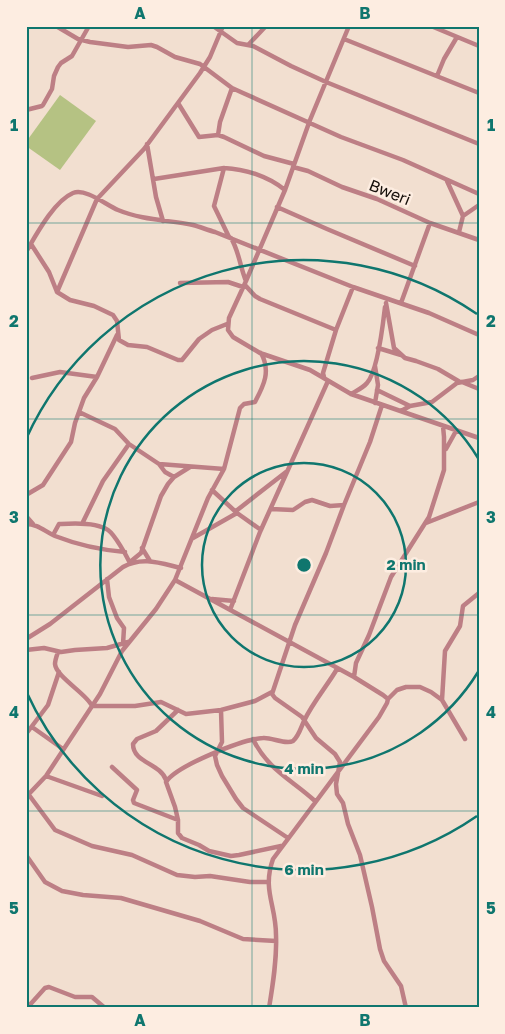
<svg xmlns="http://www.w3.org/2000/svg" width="505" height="1034" viewBox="0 0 505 1034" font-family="'Golos Text',sans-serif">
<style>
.green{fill:#b5c283}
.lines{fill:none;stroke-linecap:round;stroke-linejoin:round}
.street{stroke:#bd7f85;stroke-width:4.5}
.grid{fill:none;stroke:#0f766e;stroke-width:1;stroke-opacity:0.55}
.ring{fill:none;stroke:#0f766e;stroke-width:2.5}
.labels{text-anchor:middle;stroke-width:5;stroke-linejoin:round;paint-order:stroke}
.street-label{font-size:16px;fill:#17100b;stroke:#fdede1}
.centre{fill:#0f766e;stroke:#fdede1;stroke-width:2.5}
.ring-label{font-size:15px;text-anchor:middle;font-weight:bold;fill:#0f766e;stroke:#fdede1;stroke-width:5;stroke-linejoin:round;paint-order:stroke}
.neatline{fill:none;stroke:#0f766e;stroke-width:2}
.grid-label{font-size:16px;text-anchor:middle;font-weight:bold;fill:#0f766e}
</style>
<rect width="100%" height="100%" fill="#f2dfd0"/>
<path class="green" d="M60 95 96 121 60 170 26 146V142Z"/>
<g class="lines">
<path class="street" d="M56 26 78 39 90 42 128 47 151 45 157 47 175 57 200 64 232 88 243 93 341 137 403 160 479 194
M213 26 237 43 253 46 291 66 326 82 479 144
M349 26 310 120 285 190 246 281 229 318 228 330 233 337 260 353 310 370 351 394 479 438
M431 26 479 46
M344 39 479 93
M249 44 266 26
M437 76 444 59 457 37
M178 103 199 137 218 135 224 137 264 156 294 164
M26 110 42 106 43 105 52 89 54 76 58 67 61 63 72 56 89 26
M218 135 220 122 232 88
M147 144 156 197 163 221
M293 167 308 171 342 187 377 199 430 223 479 240
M224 168 214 206 229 237
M154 179 224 168C245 169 268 176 285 190
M447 181 463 216 459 232
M277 207 327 229 415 266
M463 216 479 205
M231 238C239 251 240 267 246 281
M31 244 49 272 57 292 70 300 94 306 113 315 117 321 119 340 128 345 147 347 178 360H182L199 339 212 330 227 324
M26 252C36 235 54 201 73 193 86 188 106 205 118 210 142 220 168 220 193 225 200 227 208 230 215 232L353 287 429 313 479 335
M180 283 228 282 243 287
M245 285 255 296 260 299 336 330
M57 292 97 199 144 149 200 73 210 57 223 26
M386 303 394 348 405 358 416 361 438 369 460 382
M401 303 430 223
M378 348 401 355
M324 377 323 373 336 330 353 287
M32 378 60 372 97 377
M462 382 479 389
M377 390 410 406
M351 394C356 391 363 388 367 383 378 371 383 324 385 307
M375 403 378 385 375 366
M382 405 370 442 344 505 326 553 295 625 272 694 275 698 302 717 316 738 335 754 340 762 336 784 337 794 343 803 348 824 360 855 372 907 380 949 384 961 401 986 406 1008
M401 411 410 406 432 402 457 383 473 380 479 376
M79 412 115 429 129 444 159 464 224 469
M446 449 456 431
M159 464 165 472 174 477
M212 490 237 513 261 530
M26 495 43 485 71 442 75 423 84 398 97 377 117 335
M271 509 293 510 305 502 312 500 330 506 344 505
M236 511 286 472
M26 516 33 524
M426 523 479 502
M26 524C38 524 44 531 55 536 78 545 101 550 125 552
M82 524 103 481 129 444
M53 535 59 524H61C75 523 96 522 108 530 115 535 126 555 130 563
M193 538 237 513
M142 548 150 561
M130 562 141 553 161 496 168 484 174 477 190 467
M107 579 109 597 117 618 124 628 123 644
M175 580 354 677 383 695 388 699 387 703 379 717 273 859C262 890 276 905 276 935 277 959 273 984 269 1008
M212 599 234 601
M230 610 260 532 328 381
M26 639 50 624 123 567C142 556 160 563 181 568
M26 650 44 648 61 652 75 650 107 648 128 642
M58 652C57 655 55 660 55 664 56 677 87 694 92 706H135L161 702 186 714 221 710 255 701 272 692
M354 677 356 663 369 635 391 577 429 517 444 470V437L443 426
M388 699 397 690 406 687H420L431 692 442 700 465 739
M442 700 445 651 460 626 463 606 479 593
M221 710 222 742 215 756 217 765 222 776 236 799 243 808 288 838
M32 727 63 749
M26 734 48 705 59 672
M253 739C267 769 292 780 315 801
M112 767 137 790 133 800 134 803 178 820
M46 776 102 796
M166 780C160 763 133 763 133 744L137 739 156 731 178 710
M29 795 55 830 92 846 132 855 177 875 195 877 210 876 250 882H267
M26 797 46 776 100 694 122 651 156 609 175 580 208 498 224 469 240 408 244 404 255 402C264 385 271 371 261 353
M281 846 239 855 231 856 209 851 199 845 182 838 178 833V820L175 807 166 782C176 766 243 739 263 738 271 737 286 745 293 741 299 736 301 727 304 721 313 702 327 686 337 669
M26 855 45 882 62 891 83 895 121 898 200 921 243 939 276 941
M27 1008 45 988 49 987 75 997H92L105 1008"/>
</g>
<path class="grid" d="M252 26V1008M26 223H479M26 419H479M26 615H479M26 811H479"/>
<g class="ring">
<circle cx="304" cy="565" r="102"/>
<path d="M478 672A204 204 0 1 1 478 458"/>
<path d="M477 816A305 305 0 0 1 26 691M26 439A305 305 0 0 1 477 314"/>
</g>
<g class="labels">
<g class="street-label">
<text transform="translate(390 192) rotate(22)" y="6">Bweri</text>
</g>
</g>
<circle cx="304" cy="565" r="8" class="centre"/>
<g class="ring-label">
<text x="406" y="570">2 min</text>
<text x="304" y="774">4 min</text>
<text x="304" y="875">6 min</text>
</g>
<rect width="505" height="1034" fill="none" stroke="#fdede1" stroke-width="55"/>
<rect x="28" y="28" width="450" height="978" class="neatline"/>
<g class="grid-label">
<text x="140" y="19">A</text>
<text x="365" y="19">B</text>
<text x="14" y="131">1</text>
<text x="491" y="131">1</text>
<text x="14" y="327">2</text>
<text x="491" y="327">2</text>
<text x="14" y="523">3</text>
<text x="491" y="523">3</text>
<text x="14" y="718">4</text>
<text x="491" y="718">4</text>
<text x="14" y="914">5</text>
<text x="491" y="914">5</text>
<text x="140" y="1026">A</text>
<text x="365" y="1026">B</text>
</g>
</svg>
